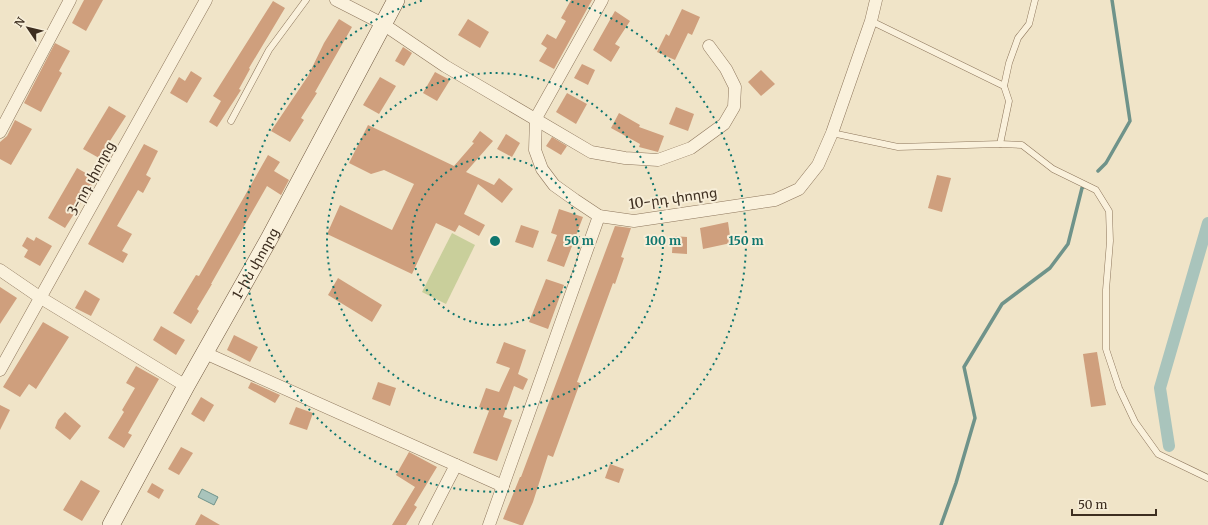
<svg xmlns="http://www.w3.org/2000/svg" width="1208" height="525" font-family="Merriweather,'Noto Sans Armenian',serif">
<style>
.green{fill:#c9cf9b}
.water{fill:#a9c4bc;stroke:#6f938a}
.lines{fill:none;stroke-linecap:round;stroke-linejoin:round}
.stream{stroke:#6f938a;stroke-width:3.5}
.canal{stroke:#a9c4bc;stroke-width:12}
.building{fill:#cf9f7d}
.lane-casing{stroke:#8d765c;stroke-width:7}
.street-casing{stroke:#8d765c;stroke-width:13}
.secondary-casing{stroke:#6f573f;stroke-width:18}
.lane{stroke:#faf1dc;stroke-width:6}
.street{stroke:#faf1dc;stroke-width:12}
.secondary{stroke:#faf1dc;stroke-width:17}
.ring{fill:none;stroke:#0f766e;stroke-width:2;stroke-dasharray:2 4}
.labels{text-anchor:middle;stroke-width:4;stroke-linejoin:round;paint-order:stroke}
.street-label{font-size:14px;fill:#3d2e20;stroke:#f7eed8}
.centre{fill:#0f766e;stroke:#f7eed8;stroke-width:2}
.ring-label{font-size:12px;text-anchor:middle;font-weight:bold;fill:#0f766e;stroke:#f7eed8;stroke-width:4;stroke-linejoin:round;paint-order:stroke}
</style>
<rect width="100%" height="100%" fill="#f0e4c8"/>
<!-- green -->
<polygon class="green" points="452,233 475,245 446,304 422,292"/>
<!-- water -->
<polygon class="water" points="202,489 218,497 214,505 198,497"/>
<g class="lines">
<!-- stream -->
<g class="stream">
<polyline points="1098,171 1106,163 1130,121 1112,0"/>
<polyline points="941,525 956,483 975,418 964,367 1002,304 1050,268 1068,244 1082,188 1086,185"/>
</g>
<!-- canal -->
<polyline class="canal" points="1169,446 1160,388 1208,223"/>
</g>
<!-- building -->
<g class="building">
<polygon points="84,0 103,0 86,31 72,23"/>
<polygon points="571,0 592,0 554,69 539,61 547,48 541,44 547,34 556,39 566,21 561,18"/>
<polygon points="273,1 285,8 249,68 250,69 239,89 241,90 217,127 209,122 221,101 213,96"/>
<polygon points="682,9 700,17 692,35 688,33 675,60 657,52 666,34 669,36"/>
<polygon points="615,11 630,21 615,44 620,47 611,62 593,50"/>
<polygon points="339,19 352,27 315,92 317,93 301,118 304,120 290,142 271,131 308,76 324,43"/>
<polygon points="468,19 489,32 480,48 458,35"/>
<polygon points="55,43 70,51 59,71 62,73 41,112 24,103"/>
<polygon points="403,47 412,53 404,66 395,61"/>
<polygon points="582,64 595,70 588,85 574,78"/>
<polygon points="761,70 775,84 761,96 748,82"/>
<polygon points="191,71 202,78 187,103 170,93 179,77 185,81"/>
<polygon points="435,72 450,80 437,101 423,93"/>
<polygon points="380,77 396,86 379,114 363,105"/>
<polygon points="567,93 587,104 576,124 556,112"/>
<polygon points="109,106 126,116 99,158 83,149"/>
<polygon points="676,107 694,114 688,131 669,124"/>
<polygon points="619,113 640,125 639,127 664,136 658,152 639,147 640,144 611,128"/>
<polygon points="15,120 32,129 11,165 0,159 0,142 7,136"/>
<polygon points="368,125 454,166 474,143 472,142 480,131 493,141 466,172 494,185 499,178 513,189 502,203 478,184 464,214 485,225 479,236 459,225 455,232 436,223 412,274 327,234 340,205 392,230 414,184 384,170 371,174 349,163"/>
<polygon points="506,134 520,143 512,157 497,149"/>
<polygon points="552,137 567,146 561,155 546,146"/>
<polygon points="144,144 158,151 146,175 151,178 143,193 138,190 117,226 132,234 122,251 128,254 123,263 88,244"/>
<polygon points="268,155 280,162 274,171 289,180 281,195 267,186 211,284 212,284 197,309 199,311 191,324 173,313 196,275 199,276"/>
<polygon points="77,168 96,179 65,228 48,218"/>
<polygon points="937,175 951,178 942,212 928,208"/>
<polygon points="559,209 583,217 564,267 547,261 557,235 551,233"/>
<polygon points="728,222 731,243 703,249 700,228"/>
<polygon points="521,225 539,231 533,248 515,242"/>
<polygon points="615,226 631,228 621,257 624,258 615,284 613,283 577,382 580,383 553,457 548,455 533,502 523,525 520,525 503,519 520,477 521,477"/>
<polygon points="673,236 687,237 687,254 672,253"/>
<polygon points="27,237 34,241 36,237 52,246 40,266 24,257 28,250 22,246"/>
<polygon points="338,278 382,305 372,322 328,295"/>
<polygon points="546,279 564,285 548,329 529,322"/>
<polygon points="0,287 17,298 0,324"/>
<polygon points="85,290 100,299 91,316 75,308"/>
<polygon points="43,322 69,337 36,389 29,384 20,397 3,387"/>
<polygon points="161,326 185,340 176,355 153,340"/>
<polygon points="234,335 258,347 250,362 227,350"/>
<polygon points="504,342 526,350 518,374 528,379 523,390 514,386 503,417 512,420 497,461 473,453 489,411 479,407 486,388 499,392 510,368 496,363"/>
<polygon points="1097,352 1106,405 1091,407 1083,354"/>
<polygon points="136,366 159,379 128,433 132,435 124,448 108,438 124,412 122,410 135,388 126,383"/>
<polygon points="251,382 280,395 275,403 248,388"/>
<polygon points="378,382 396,388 390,406 372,399"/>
<polygon points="201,397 214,405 204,422 191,414"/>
<polygon points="0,405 10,410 0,430"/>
<polygon points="296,407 313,413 307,430 289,424"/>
<polygon points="65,412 81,426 70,440 55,428 58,420"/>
<polygon points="181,447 193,453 179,475 168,469"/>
<polygon points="409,452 437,467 414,505 417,507 406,525 392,525 415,487 396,475"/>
<polygon points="610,464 624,469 619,483 605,478"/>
<polygon points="81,480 100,491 82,521 63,510"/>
<polygon points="152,483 164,490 159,499 147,492"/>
<polygon points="201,514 220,525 195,525"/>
</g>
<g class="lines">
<defs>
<g id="lane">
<polyline points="871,21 1004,86 1009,101 1000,144"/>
<polyline points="1004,86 1009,63 1018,38 1029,24 1035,0"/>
<polyline points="231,121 269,50 306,0"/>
<polyline points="832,133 898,147 1000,144 1022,145 1053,169 1096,190 1109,211 1110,241 1106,290 1106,349 1119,388 1135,422 1158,454 1208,478"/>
</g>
<g id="street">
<polyline points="336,0 383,24 445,66 591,152 625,158 658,160 691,148 724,124 734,107 735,87 726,69 709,46"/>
<polyline points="602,0 536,118 535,150 542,169 554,185 575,200 599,216 634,221 775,200 799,189 818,165 832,133 871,21 876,0"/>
<polyline points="0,132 70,0"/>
<polyline points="0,270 41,298 186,386"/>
<polyline points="205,353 503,486"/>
<polyline points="0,370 206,0"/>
<polyline points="425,525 456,465"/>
<polyline points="489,525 599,216"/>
</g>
<g id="secondary">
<path id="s1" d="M111,525L186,386L269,239L396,0"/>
</g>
</defs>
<!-- lane casing -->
<use href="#lane" class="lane-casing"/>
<!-- street casing -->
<use href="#street" class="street-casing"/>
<!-- secondary casing -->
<use href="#secondary" class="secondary-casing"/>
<!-- lane -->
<use href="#lane" class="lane"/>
<!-- street -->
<use href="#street" class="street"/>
<!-- secondary -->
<use href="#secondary" class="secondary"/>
</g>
<!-- distance rings -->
<g class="ring">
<circle cx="495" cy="241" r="84"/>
<circle cx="495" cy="241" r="168"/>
<path d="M566 0A251 251 0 1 1 424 0"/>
</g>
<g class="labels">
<!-- street labels -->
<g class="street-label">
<text transform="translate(91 178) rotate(-61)" y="5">3-րդ փողոց</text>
<text transform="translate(673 198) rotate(-8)" y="5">10-րդ փողոց</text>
<text dy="5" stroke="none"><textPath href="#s1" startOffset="299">1-ին փողոց</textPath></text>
</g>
</g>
<circle cx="495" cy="241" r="6" class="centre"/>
<g class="ring-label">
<text x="579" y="245">50 m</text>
<text x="663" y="245">100 m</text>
<text x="746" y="245">150 m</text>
</g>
<!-- north arrow -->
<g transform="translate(28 28) rotate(305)" stroke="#f7eed8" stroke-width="3" paint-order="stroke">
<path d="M0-3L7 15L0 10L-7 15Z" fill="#3d2e20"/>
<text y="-6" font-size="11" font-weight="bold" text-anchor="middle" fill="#3d2e20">N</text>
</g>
<!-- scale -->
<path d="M1072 509v6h84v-6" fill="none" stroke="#3d2e20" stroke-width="2"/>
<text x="1078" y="509" font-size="12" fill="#3d2e20" stroke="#f7eed8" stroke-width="3" paint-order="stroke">50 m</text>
</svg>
